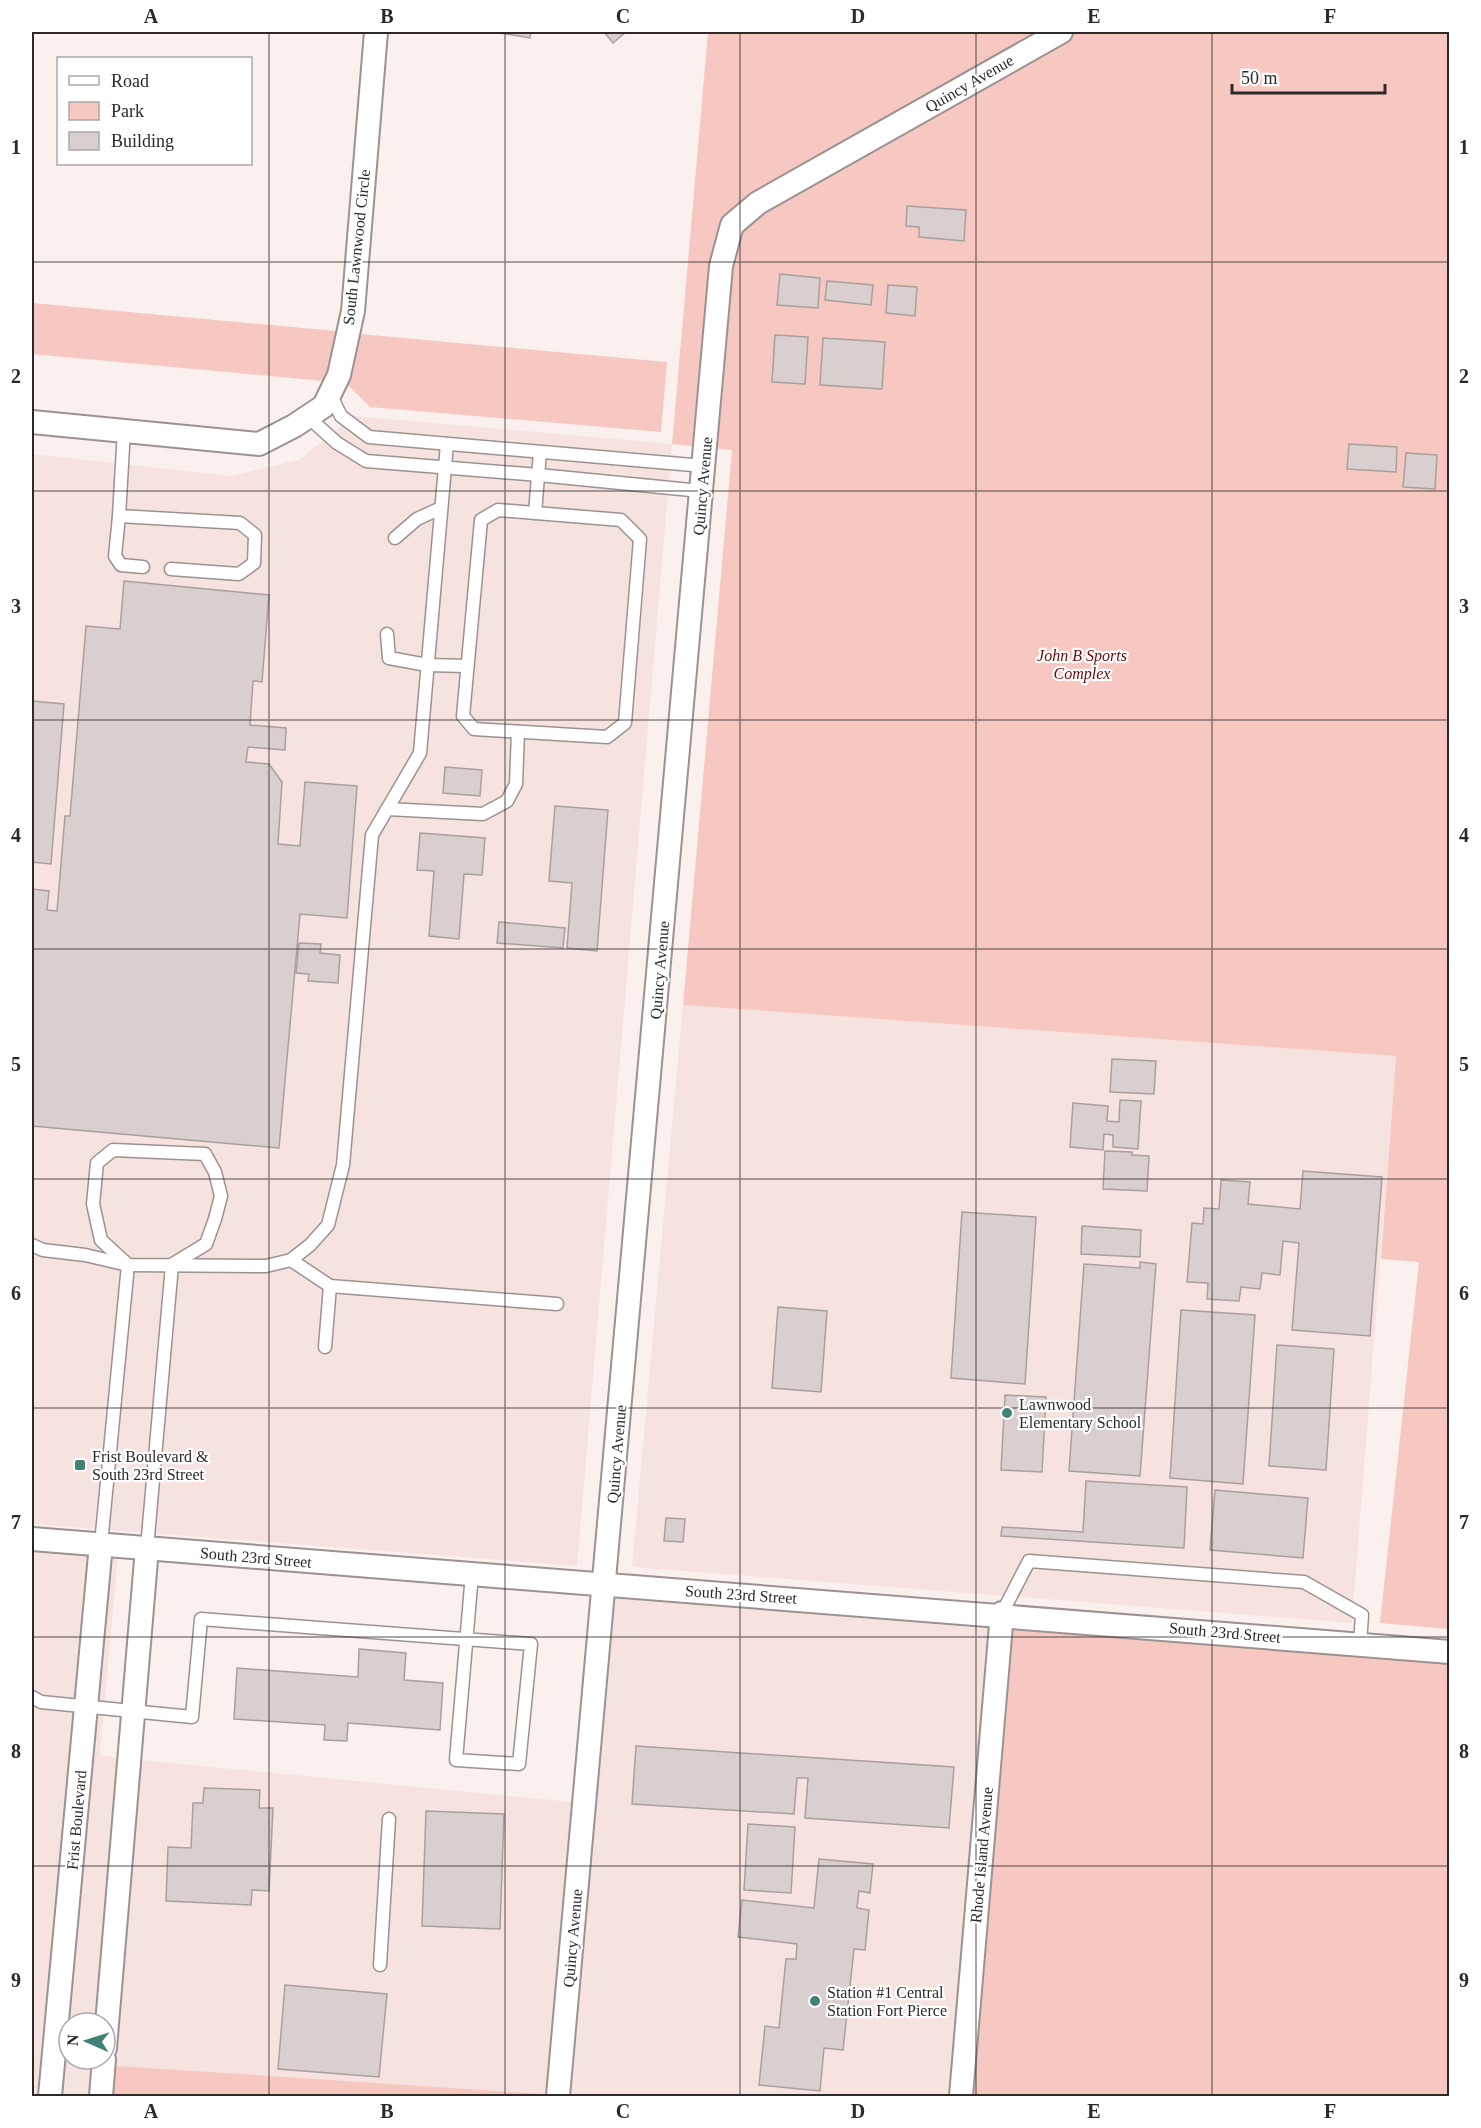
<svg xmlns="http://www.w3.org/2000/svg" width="1481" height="2128" font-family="'Times New Roman',serif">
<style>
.built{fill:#f6e3e0}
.green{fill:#f7c8c1}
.building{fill:#d9cfce;stroke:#a9a09e;stroke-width:1.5}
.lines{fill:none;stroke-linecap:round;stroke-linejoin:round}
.service-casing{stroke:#9b9291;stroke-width:15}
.minor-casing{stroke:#9b9291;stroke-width:26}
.service{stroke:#fff;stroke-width:12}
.minor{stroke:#fff;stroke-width:22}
.grid{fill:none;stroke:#2d2929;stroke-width:1.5;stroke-opacity:0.55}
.poi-dot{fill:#408375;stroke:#fff;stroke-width:2}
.labels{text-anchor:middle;stroke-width:4.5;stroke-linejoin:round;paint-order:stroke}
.street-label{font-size:16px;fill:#2d2929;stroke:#fff}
.park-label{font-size:16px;font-style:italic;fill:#6c0809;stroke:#fff}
.poi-label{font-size:16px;fill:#2d2929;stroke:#fff;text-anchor:start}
.neatline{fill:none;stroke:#2d2929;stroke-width:2}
.grid-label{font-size:20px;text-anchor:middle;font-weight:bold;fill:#2d2929}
</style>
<rect width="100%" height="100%" fill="#faf0ee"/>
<!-- built -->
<g class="built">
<polygon points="354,416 672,444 577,1566 32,1524 32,454 231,476 299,460"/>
<polygon points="683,1005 1396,1056 1352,1623 632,1567"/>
<polygon points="32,1550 88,1554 38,2096 32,2096"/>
<polygon points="112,1556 118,1556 100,1755 118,1758 96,2023 69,2023 69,2059 93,2059 90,2096 62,2096"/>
<polygon points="615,1596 989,1623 949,2096 570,2095"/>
<polygon points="141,1760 572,1802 546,2094 116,2067"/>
</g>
<!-- green -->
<g class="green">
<polygon points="708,32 1449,32 1449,1629 1380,1623 1419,1262 1381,1259 1396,1056 683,1005 732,450 672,444"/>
<polygon points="32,303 336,331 327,372 323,381 32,354"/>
<polygon points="360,334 667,362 661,432 370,407 347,384"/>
<polygon points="1013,1625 1449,1662 1449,2096 973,2096"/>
<polygon points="116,2066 546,2094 546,2096 113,2096"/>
</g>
<!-- building -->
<g class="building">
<polygon points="494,32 531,32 530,38"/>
<polygon points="604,32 626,32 613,43"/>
<polygon points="907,206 966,210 964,241 919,237 919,227 906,226"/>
<polygon points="780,274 820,278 818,308 777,305"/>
<polygon points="827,281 873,285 871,305 825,300"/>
<polygon points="888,285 917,287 915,316 886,313"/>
<polygon points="775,335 808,337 805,384 772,382"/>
<polygon points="823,338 885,342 882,389 820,385"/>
<polygon points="1349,444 1397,447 1396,472 1347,469"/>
<polygon points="1406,453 1437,455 1435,489 1403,487"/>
<polygon points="124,581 269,595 262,682 253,681 250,725 286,728 285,750 248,747 246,762 269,764 282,782 278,844 300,846 305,782 357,786 347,918 300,914 279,1148 32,1126 32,889 49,891 47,910 57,911 65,816 70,816 86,626 120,629"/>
<polygon points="32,701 64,704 51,864 32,862"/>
<polygon points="445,767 482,770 480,796 443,793"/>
<polygon points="555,806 608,810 597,951 567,948 572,883 549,881"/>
<polygon points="420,833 485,838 482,875 464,874 459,939 429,936 434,871 417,870"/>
<polygon points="499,922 565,928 563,948 497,943"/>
<polygon points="299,943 321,944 320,953 340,955 338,983 308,981 309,974 296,973"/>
<polygon points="1112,1059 1156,1061 1154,1094 1110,1092"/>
<polygon points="1120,1100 1141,1101 1138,1149 1113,1147 1113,1135 1104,1134 1103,1150 1070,1147 1073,1103 1108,1106 1107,1121 1119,1122"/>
<polygon points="1105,1151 1132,1152 1132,1155 1149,1156 1147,1191 1103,1189"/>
<polygon points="1303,1171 1382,1177 1370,1336 1292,1330 1299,1243 1283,1241 1280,1275 1262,1273 1260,1289 1241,1287 1239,1301 1207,1299 1208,1283 1187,1282 1192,1223 1203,1224 1204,1208 1219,1209 1221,1180 1250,1182 1248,1204 1300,1209"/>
<polygon points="962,1212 1036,1217 1025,1384 951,1378"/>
<polygon points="1082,1226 1141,1230 1140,1257 1081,1254"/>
<polygon points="1140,1262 1156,1264 1140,1476 1069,1471 1084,1264 1140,1268"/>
<polygon points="778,1307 827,1311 821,1392 772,1388"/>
<polygon points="1181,1310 1255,1315 1243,1484 1170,1478"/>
<polygon points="1277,1345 1334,1349 1326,1470 1269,1466"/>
<polygon points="1005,1395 1046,1397 1042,1472 1001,1470"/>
<polygon points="1086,1481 1187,1487 1184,1548 1001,1536 1002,1527 1083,1532"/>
<polygon points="1215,1490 1308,1498 1303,1558 1210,1550"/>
<polygon points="666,1518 685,1519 683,1542 664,1541"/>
<polygon points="359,1649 406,1653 404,1680 443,1683 440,1730 348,1723 347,1741 324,1740 325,1725 234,1719 237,1668 358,1677"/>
<polygon points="636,1746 954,1767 949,1828 805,1818 808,1778 797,1778 794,1814 632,1804"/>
<polygon points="204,1788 260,1790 259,1808 273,1808 269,1891 252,1890 251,1905 166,1901 168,1847 191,1848 193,1803 203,1803"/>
<polygon points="426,1811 504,1814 500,1929 422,1926"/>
<polygon points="748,1824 795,1827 791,1893 744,1890"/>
<polygon points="819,1859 873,1864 870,1893 859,1891 857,1908 869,1910 865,1950 854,1949 843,2050 824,2048 820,2091 759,2085 765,2026 779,2028 786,1959 796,1959 797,1944 738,1937 742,1900 814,1908"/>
<polygon points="285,1985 387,1994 379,2077 278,2069"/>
</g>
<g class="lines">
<defs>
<g id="service">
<polyline points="330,394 341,416 369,437 704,466"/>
<polyline points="308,417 337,443 366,461 539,475 701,491"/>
<polyline points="124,430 119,516 240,523 255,535 254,563 239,574 171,569"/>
<polygon points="498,510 621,520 640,539 625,723 607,737 474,729 463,716 481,520"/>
<polyline points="535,513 540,452"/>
<polyline points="119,516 115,556 121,565 143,567"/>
<polyline points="395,538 417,519 441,508"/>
<polyline points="387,634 389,658 427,665 467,666"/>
<polyline points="387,809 483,814 507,801 516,784 518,732"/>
<polyline points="32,1245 43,1250 85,1255 128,1265 266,1266 291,1260 310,1245 328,1225 343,1165 372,835 420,753 447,444"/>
<polyline points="291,1260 330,1286 325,1347"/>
<polyline points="127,1264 101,1240 93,1204 97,1163 113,1150 205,1154 215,1172 221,1196 215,1219 206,1244 173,1264"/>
<polyline points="330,1286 557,1304"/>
<polyline points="101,1544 128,1265"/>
<polyline points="147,1548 172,1265"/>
<polyline points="1002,1613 1029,1561 1304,1582 1362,1615 1360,1644"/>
<polyline points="32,1697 41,1702 192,1717 201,1619 531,1644 519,1764 456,1760 472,1574"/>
<polyline points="380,1965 389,1819"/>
</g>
<g id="minor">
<polyline points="32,422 259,444 294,426 324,406 339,375 353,311 376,32"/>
<path d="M32,1539C504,1576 977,1611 1450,1652"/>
<polyline points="105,2048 147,1548"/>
<polyline points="50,2096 101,1544"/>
<polyline points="101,2096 104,2059"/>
<polyline points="558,2096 721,266 732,225 758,203 1061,32"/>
<polyline points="961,2096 1002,1613"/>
</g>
</defs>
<!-- service casing -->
<use href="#service" class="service-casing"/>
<!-- minor casing -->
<use href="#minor" class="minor-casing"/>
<!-- service -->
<use href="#service" class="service"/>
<!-- minor -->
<use href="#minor" class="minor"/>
</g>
<!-- grid -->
<path class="grid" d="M269,32V2096M505,32V2096M740,32V2096M976,32V2096M1212,32V2096M32,262H1450M32,491H1450M32,720H1450M32,949H1450M32,1179H1450M32,1408H1450M32,1637H1450M32,1866H1450"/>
<!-- markers -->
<g class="poi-dot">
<circle cx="1007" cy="1413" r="6"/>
<rect x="74" y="1459" width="12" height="12" rx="3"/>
<circle cx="815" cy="2001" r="6"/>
</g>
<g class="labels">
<!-- street labels -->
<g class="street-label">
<text transform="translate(969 83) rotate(-30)" y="6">Quincy Avenue</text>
<text transform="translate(356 247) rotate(-84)" y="6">South Lawnwood Circle</text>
<text transform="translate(702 486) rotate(-85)" y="6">Quincy Avenue</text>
<text transform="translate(659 970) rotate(-85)" y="6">Quincy Avenue</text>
<text transform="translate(616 1454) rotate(-85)" y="6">Quincy Avenue</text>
<text transform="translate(256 1557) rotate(5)" y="6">South 23rd Street</text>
<text transform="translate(741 1594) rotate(4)" y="6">South 23rd Street</text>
<text transform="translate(1225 1632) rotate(5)" y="6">South 23rd Street</text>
<text transform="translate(76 1820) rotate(-85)" y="6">Frist Boulevard</text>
<text transform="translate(981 1855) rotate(-85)" y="6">Rhode Island Avenue</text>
<text transform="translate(572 1938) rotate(-85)" y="6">Quincy Avenue</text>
</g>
<!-- park labels -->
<g class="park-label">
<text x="1082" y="661">John B Sports<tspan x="1082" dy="18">Complex</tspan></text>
</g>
<!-- poi labels -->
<g class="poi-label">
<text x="1019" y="1410">Lawnwood<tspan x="1019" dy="18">Elementary School</tspan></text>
<text x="92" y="1462">Frist Boulevard &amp;<tspan x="92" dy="18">South 23rd Street</tspan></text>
<text x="827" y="1998">Station #1 Central<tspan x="827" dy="18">Station Fort Pierce</tspan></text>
</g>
</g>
<!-- border -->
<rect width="1481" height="2128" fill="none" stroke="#ffffff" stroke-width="66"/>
<!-- legend -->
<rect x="57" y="57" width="195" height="108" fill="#ffffff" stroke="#aba9a9" stroke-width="1.5"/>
<rect x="69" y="76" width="30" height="9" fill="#ffffff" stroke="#aba9a9" stroke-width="1.5"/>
<text x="111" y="87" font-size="18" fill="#2d2929">Road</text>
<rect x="69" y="102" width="30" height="18" fill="#f7c8c1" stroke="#aba9a9" stroke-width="1.5"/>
<text x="111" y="117" font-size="18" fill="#2d2929">Park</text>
<rect x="69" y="132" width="30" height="18" fill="#d9cfce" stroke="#aba9a9" stroke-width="1.5"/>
<text x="111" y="147" font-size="18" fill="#2d2929">Building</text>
<!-- north arrow -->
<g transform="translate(87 2041) rotate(273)"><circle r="28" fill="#ffffff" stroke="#aba9a9" stroke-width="1.5"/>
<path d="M0-4.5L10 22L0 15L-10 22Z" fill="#408375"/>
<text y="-9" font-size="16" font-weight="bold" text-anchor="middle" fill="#2d2929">N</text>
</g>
<!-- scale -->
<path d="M1232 84v9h153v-9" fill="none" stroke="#2d2929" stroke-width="3"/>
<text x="1241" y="84" font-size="18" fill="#2d2929" stroke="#ffffff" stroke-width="4.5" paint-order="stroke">50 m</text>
<rect x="33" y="33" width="1415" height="2062" class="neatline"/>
<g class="grid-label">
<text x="151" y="23">A</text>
<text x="387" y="23">B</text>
<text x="623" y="23">C</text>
<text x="858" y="23">D</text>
<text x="1094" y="23">E</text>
<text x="1330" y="23">F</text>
<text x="16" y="154">1</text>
<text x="1464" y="154">1</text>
<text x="16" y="383">2</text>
<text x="1464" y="383">2</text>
<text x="16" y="613">3</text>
<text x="1464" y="613">3</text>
<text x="16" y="842">4</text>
<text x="1464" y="842">4</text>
<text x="16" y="1071">5</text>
<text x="1464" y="1071">5</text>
<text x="16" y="1300">6</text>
<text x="1464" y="1300">6</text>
<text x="16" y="1529">7</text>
<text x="1464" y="1529">7</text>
<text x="16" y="1758">8</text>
<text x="1464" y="1758">8</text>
<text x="16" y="1987">9</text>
<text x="1464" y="1987">9</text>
<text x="151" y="2118">A</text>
<text x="387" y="2118">B</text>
<text x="623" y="2118">C</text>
<text x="858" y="2118">D</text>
<text x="1094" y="2118">E</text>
<text x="1330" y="2118">F</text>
</g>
</svg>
